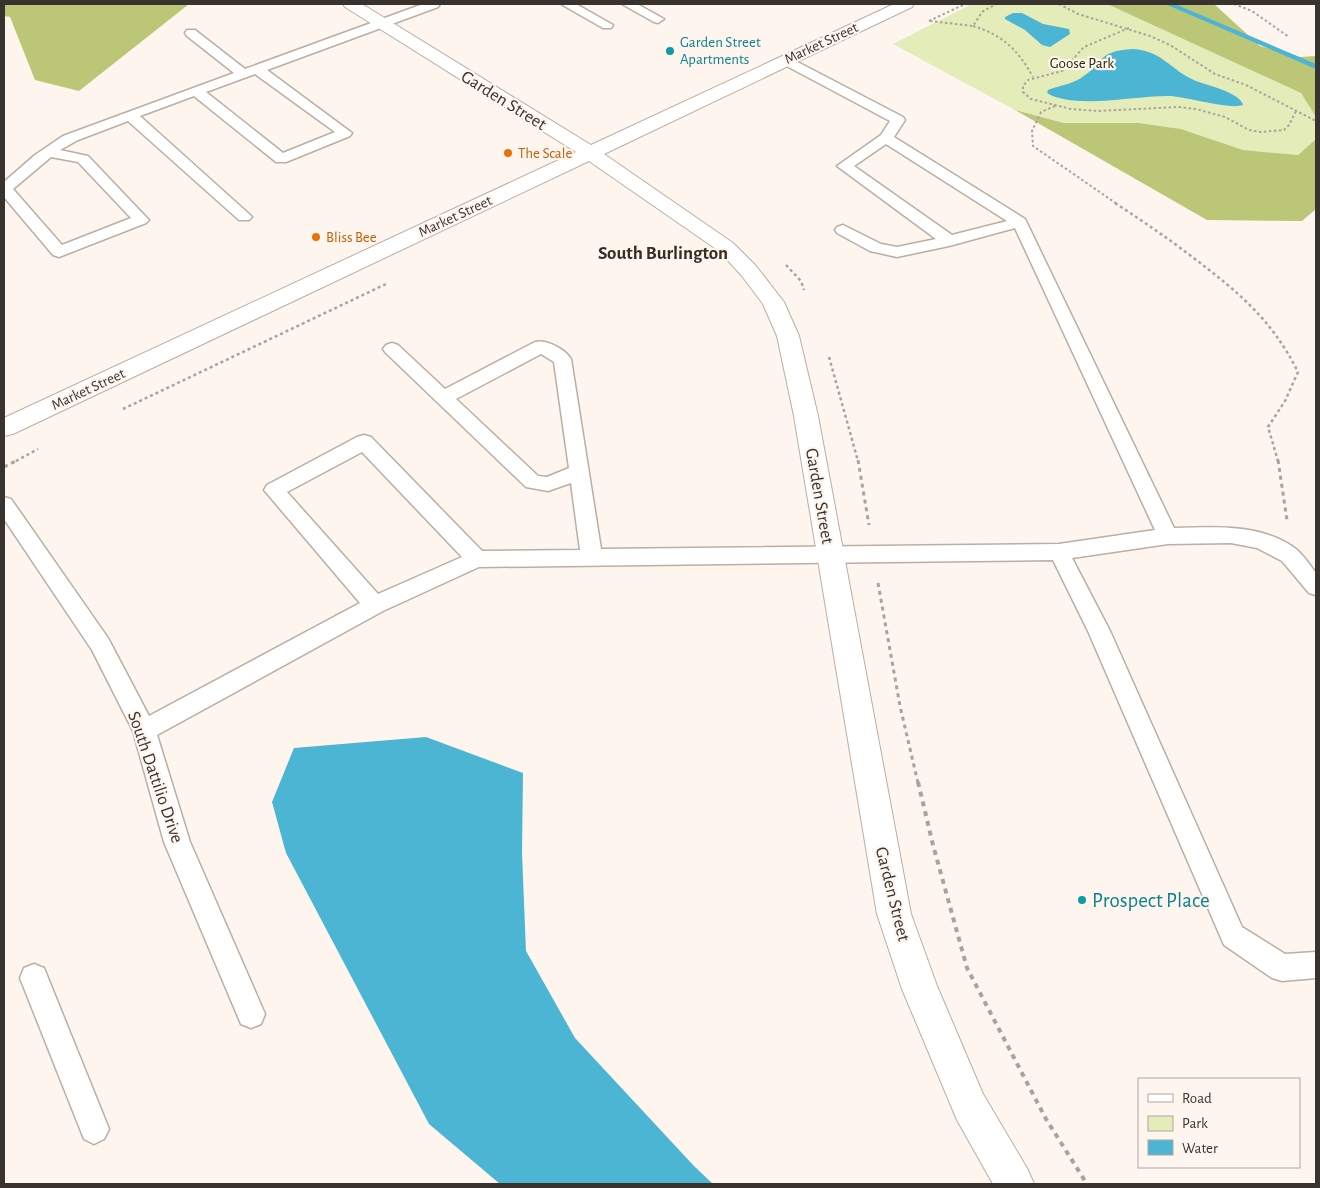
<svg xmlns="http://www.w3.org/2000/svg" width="1320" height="1188" font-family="'Alegreya Sans',sans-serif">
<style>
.green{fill:#e4edba}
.forest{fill:#bbc777}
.water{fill:#4cb5d4}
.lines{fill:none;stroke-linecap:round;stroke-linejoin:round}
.stream{fill:#4cb5d4;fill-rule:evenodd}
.service-casing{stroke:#bbaea3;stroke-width:3}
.minor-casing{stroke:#bbaea3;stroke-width:2}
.path-far3{stroke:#aaa39d;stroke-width:2;stroke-dasharray:2.5 2.5;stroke-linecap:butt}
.path-far2{stroke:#aaa39d;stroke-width:2.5;stroke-dasharray:3 3;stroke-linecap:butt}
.path-far1{stroke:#aaa39d;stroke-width:3;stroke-dasharray:4 4;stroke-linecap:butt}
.path{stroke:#aaa39d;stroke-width:4;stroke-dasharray:5 5;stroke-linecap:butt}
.service{fill:#fff;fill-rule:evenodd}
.minor{fill:#fff;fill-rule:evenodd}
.culture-dot{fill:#0f9aa8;stroke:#fdf5ee;stroke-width:2}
.food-dot{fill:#e8710a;stroke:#fdf5ee;stroke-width:2}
.labels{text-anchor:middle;stroke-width:4.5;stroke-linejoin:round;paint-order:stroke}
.far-culture-label{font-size:15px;fill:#0d838f;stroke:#fdf5ee;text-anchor:start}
.far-street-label{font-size:15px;fill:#38332e;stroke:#fdf5ee}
.far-park-label{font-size:15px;fill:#282c09;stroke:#fdf5ee}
.far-food-label{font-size:15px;fill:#c56008;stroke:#fdf5ee;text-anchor:start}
.street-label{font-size:18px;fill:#38332e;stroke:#fdf5ee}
.far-district-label{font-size:19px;font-weight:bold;fill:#382e24;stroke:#fdf5ee}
.near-culture-label{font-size:21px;fill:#0d838f;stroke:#fdf5ee;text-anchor:start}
</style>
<rect width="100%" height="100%" fill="#fdf5ee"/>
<!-- green -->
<polygon class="green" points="972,4 1107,4 1301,93 1316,117 1316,139 1298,155 1243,150 1181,129 1139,123 1064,123 1015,110 893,44"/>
<!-- forest -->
<g class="forest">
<polygon points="4,4 189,4 79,91 35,80 10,17 4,16"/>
<polygon points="1107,4 1214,4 1260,46 1300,57 1316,56 1316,117 1301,93"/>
<polygon points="1015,110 1064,123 1139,123 1181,129 1243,150 1298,155 1316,139 1316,209 1302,221 1207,220"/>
</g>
<!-- water -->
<g class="water">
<polygon points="1013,13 1022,13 1043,24 1069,29 1070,34 1050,47 1042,45 1025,30 1005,19 1005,17"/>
<path d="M1133,49C1163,51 1170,70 1196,81C1207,85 1241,93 1243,105C1232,110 1187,97 1170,96C1138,95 1075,110 1047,93L1048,90C1058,86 1072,84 1081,78C1106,62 1096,51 1133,49Z"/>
<polygon points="426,737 523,773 522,853 526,951 575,1038 694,1166 713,1184 500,1184 429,1124 286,853 272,802 294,748"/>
</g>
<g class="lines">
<!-- stream -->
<polygon class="stream" points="1165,4 1175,4 1316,64 1316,69"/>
<defs>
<g id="service">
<path d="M423,4H440L438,7L267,70L352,133L350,136L286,162H276L194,96L140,116L249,214L252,217L249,220H239L128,121L78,140L60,150L88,156L146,217L149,220L146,223L59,257L53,255L4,197V182L35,155L63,136L234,73L187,36L185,33L187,30H195L245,69ZM255,74L335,132L283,153L206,92ZM51,157L78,162L131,218L62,245L13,189Z"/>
<polygon points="561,4 576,4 613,25 611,28 603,28"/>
<polygon points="622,4 637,4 664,19 658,23 654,22"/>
<path d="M786,56L903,117L905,120L894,137L1025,219L1174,528C1215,527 1261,523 1296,549C1303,555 1310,565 1316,573V595L1309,593L1282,561L1257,548L1231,543L1168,544L1072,558L1110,631L1242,927L1285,954L1316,952V978L1282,981L1272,978L1224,945L1088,631L1053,560L479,567L383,611L157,735L190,842L265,1014L261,1024L251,1028L241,1024L164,842L133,731L92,650L4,519V497L11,499L108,638L149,716L360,603L264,490L267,485L357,437L364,435L371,437L482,551L580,550L571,483L548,491L526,487L386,353L383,349L386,345L392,343L398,345L445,389L535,342C546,339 565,349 571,359L601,549L1059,544L1155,530L1015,228L949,246L897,257L870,251L837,233L835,230L837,227L843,225L881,244L897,247L936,239L837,166L881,135L890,121L781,63L779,60ZM886,144L1007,221L952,235L854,166ZM541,354L554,362L569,468L547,477L538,476L456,399ZM362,452L462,557L378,594L287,492Z"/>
<polygon points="34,964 44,968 109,1129 104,1139 94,1144 84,1139 20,978 24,968"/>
</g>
<polygon id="minor" points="343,4 362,4 591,145 894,4 914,4 912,7 604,154 733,243 756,266 784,302 799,336 818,416 911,914 937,986 983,1094 1028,1170 1034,1184 993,1184 957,1120 902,989 877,914 794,416 777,336 763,304 742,276 719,251 589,161 13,434 4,436 4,418 576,152 345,7"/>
</defs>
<!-- service casing -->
<use href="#service" class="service-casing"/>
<!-- minor casing -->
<use href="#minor" class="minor-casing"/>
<!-- path-far3 -->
<g class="path-far3">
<polyline points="1059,4 1078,14 1150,36 1170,45 1215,74 1246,85 1316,121"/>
<polyline points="1234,4 1252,11 1289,37"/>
<polyline points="929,21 965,4"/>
<polyline points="930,21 973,26 982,12 996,4"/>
<path d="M973,26C1003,35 1018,50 1033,77"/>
<polyline points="1129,28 1084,47 1062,71 1028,80 1023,86 1023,92 1031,99 1071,109 1098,111 1178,107 1196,109 1225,117 1249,130 1260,132 1284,130 1289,125 1296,111"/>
<polyline points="1055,106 1041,112 1032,131 1033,146 1117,204"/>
</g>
<!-- path-far2 -->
<g class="path-far2">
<path d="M1115,203C1141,220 1166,237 1191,256C1237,291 1271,318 1298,372L1285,401L1268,427L1278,461"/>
<polyline points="786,265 801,281 804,290"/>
<polyline points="829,357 858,461"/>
<polyline points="123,409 386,284"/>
<polyline points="16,461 38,449"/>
</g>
<!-- path-far1 -->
<g class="path-far1">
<polyline points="858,460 869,525"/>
<polyline points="1278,460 1287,520"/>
<polyline points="4,467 18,460"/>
<polyline points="878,583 900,706 918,783"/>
</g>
<!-- path -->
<polyline class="path" points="918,782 933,845 967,968 1046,1119 1087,1184"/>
<!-- service -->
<use href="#service" class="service"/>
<!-- minor -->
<use href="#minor" class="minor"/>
</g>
<!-- markers -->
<g class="culture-dot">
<circle cx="670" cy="51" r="5"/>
<circle cx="1082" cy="900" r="5"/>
</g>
<g class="food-dot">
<circle cx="508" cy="153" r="5"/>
<circle cx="316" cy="237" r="5"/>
</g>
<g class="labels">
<!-- far-culture labels -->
<g class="far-culture-label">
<text x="680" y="47">Garden Street<tspan x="680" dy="17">Apartments</tspan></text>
</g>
<!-- far-street labels -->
<g class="far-street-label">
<text transform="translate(821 43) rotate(-25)" y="5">Market Street</text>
<text transform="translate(455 216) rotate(-25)" y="5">Market Street</text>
<text transform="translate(88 389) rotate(-25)" y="5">Market Street</text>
</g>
<!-- far-park labels -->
<g class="far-park-label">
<text x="1082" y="68">Goose Park</text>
</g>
<!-- far-food labels -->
<g class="far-food-label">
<text x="518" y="158">The Scale</text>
<text x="326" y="242">Bliss Bee</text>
</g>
<!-- street labels -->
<g class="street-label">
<text transform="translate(504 100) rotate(32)" y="6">Garden Street</text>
<text transform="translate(820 496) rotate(80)" y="6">Garden Street</text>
<text transform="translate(156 777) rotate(71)" y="6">South Dattilio Drive</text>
<text transform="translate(893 894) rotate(76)" y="6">Garden Street</text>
</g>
<!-- far-district labels -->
<g class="far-district-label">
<text x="663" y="259">South Burlington</text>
</g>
<!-- near-culture labels -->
<g class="near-culture-label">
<text x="1092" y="907">Prospect Place</text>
</g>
</g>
<!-- border -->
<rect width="1320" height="1188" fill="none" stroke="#38332e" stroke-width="10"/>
<!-- legend -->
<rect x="1138" y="1078" width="162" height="90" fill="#fdf5ee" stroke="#aea7a1"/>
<rect x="1148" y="1094" width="25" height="8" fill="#ffffff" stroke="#aea7a1"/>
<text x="1182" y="1103" font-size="15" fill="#38332e">Road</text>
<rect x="1148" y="1116" width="25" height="15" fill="#e4edba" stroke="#aea7a1"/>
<text x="1182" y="1128" font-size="15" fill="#38332e">Park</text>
<rect x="1148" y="1140" width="25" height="15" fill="#4cb5d4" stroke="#aea7a1"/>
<text x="1182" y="1153" font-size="15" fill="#38332e">Water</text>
</svg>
